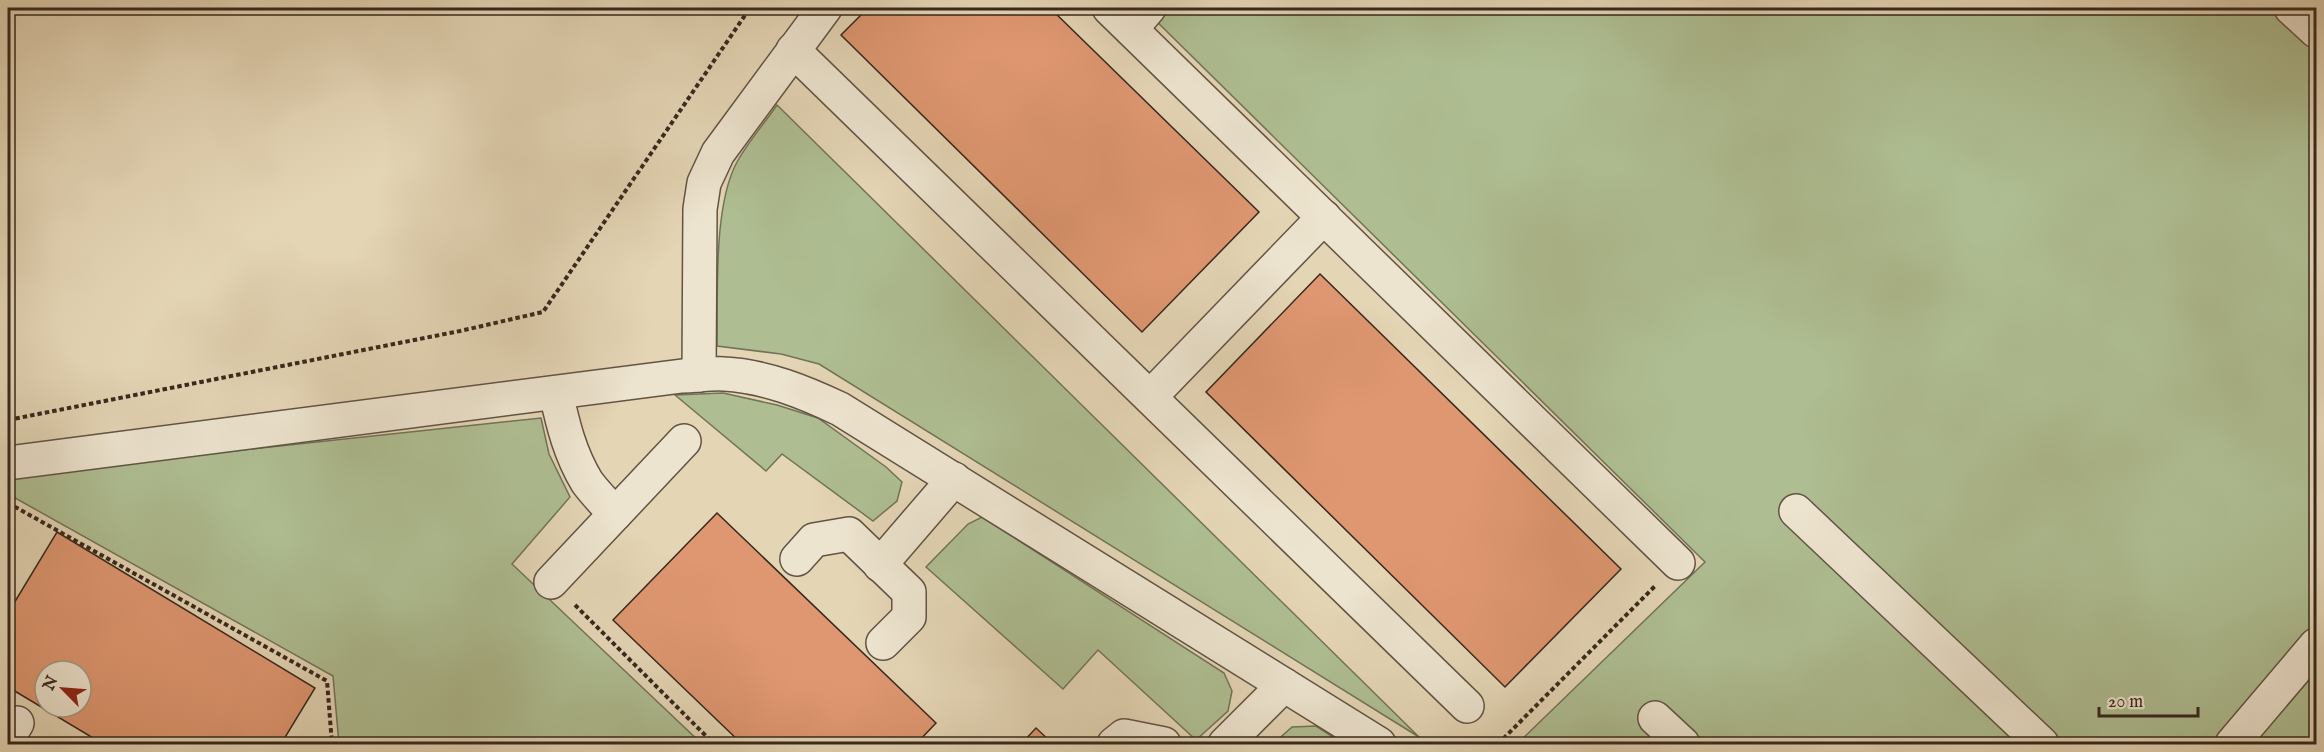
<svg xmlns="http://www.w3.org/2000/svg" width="2324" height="752" font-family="'IM FELL English',serif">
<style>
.green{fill:#aebe92;stroke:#727358;stroke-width:1.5}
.building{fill:#df9771;stroke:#36281e;stroke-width:1.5;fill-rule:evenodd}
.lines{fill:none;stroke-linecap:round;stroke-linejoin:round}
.minor-casing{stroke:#625344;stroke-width:36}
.path{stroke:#36281e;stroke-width:4;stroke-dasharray:4.5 3;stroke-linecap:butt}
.minor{stroke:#ede4cf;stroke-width:33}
</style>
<rect width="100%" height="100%" fill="#e4d5b5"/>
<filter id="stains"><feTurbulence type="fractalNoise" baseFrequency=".00333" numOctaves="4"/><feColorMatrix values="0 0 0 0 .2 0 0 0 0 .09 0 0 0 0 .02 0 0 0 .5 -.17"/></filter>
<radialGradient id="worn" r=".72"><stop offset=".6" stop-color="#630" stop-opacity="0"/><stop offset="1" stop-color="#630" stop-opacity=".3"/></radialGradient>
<!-- green -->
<g class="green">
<polygon points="1143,8 2276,8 2316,45 2316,630 2219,744 1517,744 1705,562"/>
<path d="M777,105L1419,737L819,364L781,354L717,346C718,295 713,206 737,162C748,142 764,124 777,105Z"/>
<polygon points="723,393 777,405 818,418 886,467 902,482 897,501 873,521 782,454 766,471 675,395"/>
<polygon points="541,418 549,454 570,497 512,564 702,744 339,744 333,676 8,494 8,475"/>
<polygon points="982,517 1224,673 1232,691 1228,711 1196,740 1098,650 1063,689 926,567 968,524"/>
<polygon points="2316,671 2316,744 2253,744"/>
<polygon points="1316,726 1344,744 1273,744 1292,727"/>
</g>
<!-- building -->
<g class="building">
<polygon points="868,8 1050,8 1259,212 1142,332 841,35"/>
<polygon points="1320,274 1621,569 1505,687 1206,392"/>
<polygon points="717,513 936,723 916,744 742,744 613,620"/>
<path d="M57,532L315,688L281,744H103L8,687V613ZM45,671H81V707H45Z"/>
<polygon points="1036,728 1053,744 1021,744"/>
</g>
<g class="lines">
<defs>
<g id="minor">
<polyline points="1109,8 1678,563"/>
<polyline points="2291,8 2316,31"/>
<polyline points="1131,29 1149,8"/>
<polyline points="793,50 1467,706"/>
<polyline points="699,375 700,209 704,183 718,153 825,8"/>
<path d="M556,393C563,425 570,454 587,482C595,493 606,504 615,514"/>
<polyline points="1150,397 1324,217"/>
<path d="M8,463L682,376C696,376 711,373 724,374C765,376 804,392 840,409L1379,744"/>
<polyline points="1796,511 2042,744"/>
<polyline points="797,559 814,540 849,534 909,592 909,617 883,643"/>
<polyline points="880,565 954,479"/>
<polyline points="551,582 684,441"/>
<polyline points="1655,718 1683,744"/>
<polyline points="8,738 17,723"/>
<polyline points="1114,744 1124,736 1164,744"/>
<polyline points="1225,744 1284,685"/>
<polyline points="2232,744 2316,645"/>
</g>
</defs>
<!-- minor casing -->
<use href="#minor" class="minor-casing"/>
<!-- path -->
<g class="path">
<polyline points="8,420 460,331 543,312 750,8"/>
<polyline points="8,503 327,681 332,744"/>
<polyline points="575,605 714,744"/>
<polyline points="1498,744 1656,585"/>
</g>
<!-- minor -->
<use href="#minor" class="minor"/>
</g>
<!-- margin -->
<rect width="2324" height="752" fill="none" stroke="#e4d5b5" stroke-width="30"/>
<rect x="9" y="9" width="2306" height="734" fill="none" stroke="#36281e" stroke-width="3"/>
<rect x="15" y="15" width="2294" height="722" fill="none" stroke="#36281e" stroke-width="1.5"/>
<!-- north arrow -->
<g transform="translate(63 689) rotate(295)"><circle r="28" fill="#ede4cf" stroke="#a49988" stroke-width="1.5"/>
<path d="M0-4.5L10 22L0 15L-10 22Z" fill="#8f2418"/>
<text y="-9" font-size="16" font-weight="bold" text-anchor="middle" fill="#36281e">N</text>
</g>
<!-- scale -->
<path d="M2099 707v9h99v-9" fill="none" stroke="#36281e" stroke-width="3"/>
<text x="2108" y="707" font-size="18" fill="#36281e" stroke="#ede4cf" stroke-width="4.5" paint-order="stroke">20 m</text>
<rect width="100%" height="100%" filter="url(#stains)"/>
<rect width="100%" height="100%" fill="url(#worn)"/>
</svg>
